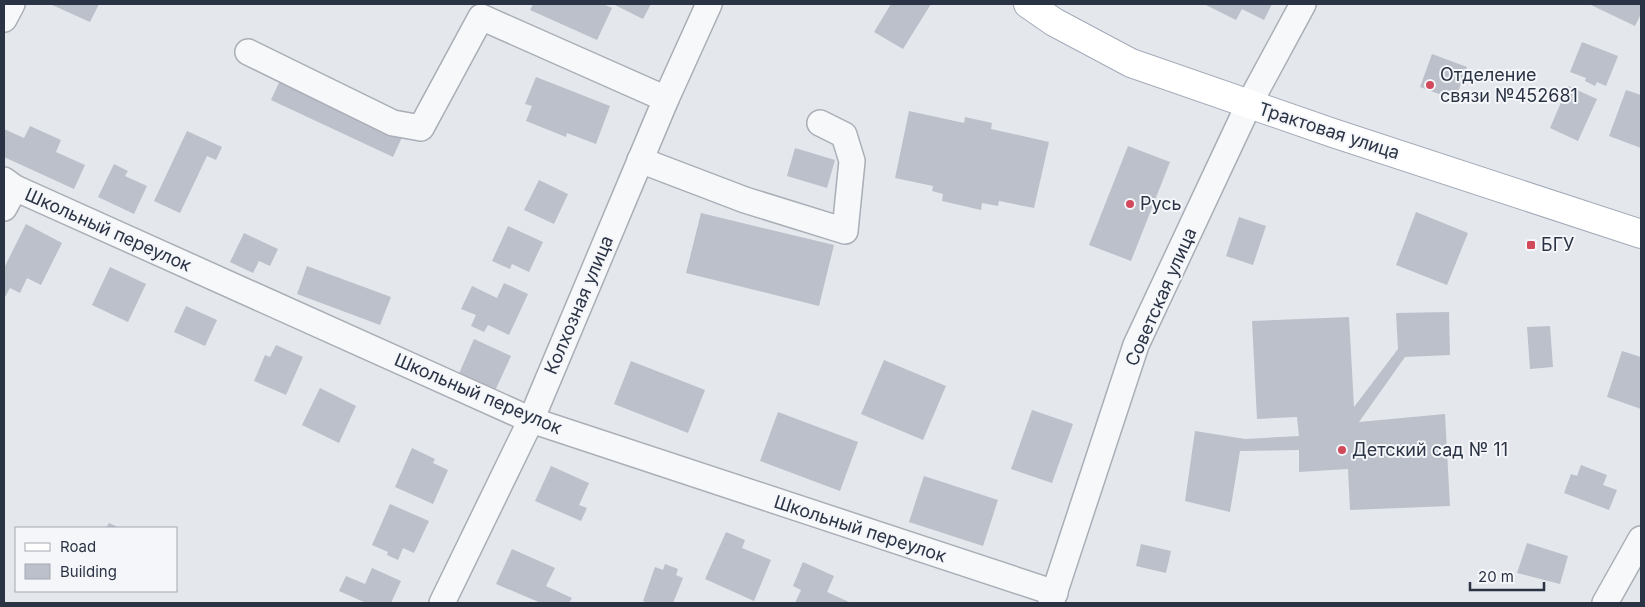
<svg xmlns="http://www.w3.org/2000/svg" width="1645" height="607" font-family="Inter,sans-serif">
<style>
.building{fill:#bbc0ca}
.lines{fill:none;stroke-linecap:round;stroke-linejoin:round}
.minor-casing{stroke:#a9aeb7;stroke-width:28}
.major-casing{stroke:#a3abb8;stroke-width:30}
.minor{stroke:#f7f8fa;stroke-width:25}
.major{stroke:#fff;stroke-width:28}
.poi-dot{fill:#d1495b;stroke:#f4f6f9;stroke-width:2}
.labels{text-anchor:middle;stroke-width:4;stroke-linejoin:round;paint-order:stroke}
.poi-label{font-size:18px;fill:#2b3445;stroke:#f4f6f9;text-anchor:start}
.street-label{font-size:18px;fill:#2b3445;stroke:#f4f6f9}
</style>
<rect width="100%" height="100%" fill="#e4e7ec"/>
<!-- building -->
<g class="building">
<polygon points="50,4 99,4 90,22"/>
<polygon points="533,4 603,4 612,8 597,40 530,10"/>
<polygon points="613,4 651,4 643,19"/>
<polygon points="891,4 931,4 903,49 874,32"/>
<polygon points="1204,4 1272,4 1264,20 1242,9 1236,20"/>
<polygon points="1592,4 1641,4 1641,14 1635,26 1591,5"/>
<polygon points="1582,42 1618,56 1606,86 1597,82 1595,86 1585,81 1586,78 1570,72"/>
<polygon points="1432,54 1467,67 1455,100 1420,87"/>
<polygon points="536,77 610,106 596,144 567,133 566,137 526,121 532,106 525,104"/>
<polygon points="281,78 403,135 393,157 271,100"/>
<polygon points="1568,86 1597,99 1578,141 1550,128"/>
<polygon points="1626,90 1641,95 1641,148 1609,136"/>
<polygon points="909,111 964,123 965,117 992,123 991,129 1049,142 1034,208 999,201 998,206 982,203 981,210 942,201 943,194 932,191 933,186 895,178"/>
<polygon points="30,126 61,140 56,152 85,165 74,189 4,157 4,129 24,138"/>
<polygon points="187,131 222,147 216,160 207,156 180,213 154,201"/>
<polygon points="1128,146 1170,162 1131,261 1089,245"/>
<polygon points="795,148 835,160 827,188 787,176"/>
<polygon points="114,164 128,171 125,176 147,186 134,214 98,197"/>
<polygon points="539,180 568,194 554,224 524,210"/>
<polygon points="1416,212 1468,233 1447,285 1396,265"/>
<polygon points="701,213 834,245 819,306 686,273"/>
<polygon points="1239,217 1266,226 1253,265 1226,256"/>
<polygon points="26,224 62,243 41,285 27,278 20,293 10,288 4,299 4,268"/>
<polygon points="508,226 543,242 529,272 512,264 510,269 492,261"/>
<polygon points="244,233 278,249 270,266 259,261 253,273 230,262"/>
<polygon points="307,266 391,297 380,325 297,294"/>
<polygon points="110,267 146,284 128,322 92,305"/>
<polygon points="504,283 528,294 509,335 488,325 484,332 471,326 476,315 461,309 472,286 497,298"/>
<polygon points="186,306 217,320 205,346 174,332"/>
<polygon points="1449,312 1450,355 1405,357 1359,422 1445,414 1450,506 1350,510 1348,469 1299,472 1299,450 1240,451 1230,512 1185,501 1195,431 1245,439 1299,436 1297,417 1257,419 1252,321 1349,317 1354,407 1398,349 1396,313"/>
<polygon points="1550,326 1553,367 1530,369 1527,327"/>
<polygon points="474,339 511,356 494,393 458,376"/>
<polygon points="276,345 303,357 286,395 254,381 265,355 270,357"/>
<polygon points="1622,351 1641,357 1641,409 1607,397"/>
<polygon points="884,360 946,386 923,440 861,414"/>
<polygon points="631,361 705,390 688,433 614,404"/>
<polygon points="320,388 356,406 339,443 302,425"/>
<polygon points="1032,410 1073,424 1052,483 1011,469"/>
<polygon points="778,412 858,442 840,491 760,461"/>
<polygon points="412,448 435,459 433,463 448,470 433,504 395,487"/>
<polygon points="1581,465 1607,475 1603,485 1617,490 1609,510 1564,493 1571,474 1577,476"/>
<polygon points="551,466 589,483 579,505 587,508 581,521 535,501"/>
<polygon points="924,476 998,500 983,546 909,522"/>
<polygon points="390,504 429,521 414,553 403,548 398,560 387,555 388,552 372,545"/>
<polygon points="109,523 120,528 106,528"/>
<polygon points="726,532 745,540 742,548 771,560 754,601 705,579"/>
<polygon points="1527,543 1568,556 1560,584 1517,573"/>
<polygon points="1141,544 1171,551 1166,573 1136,566"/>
<polygon points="512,549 555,568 546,586 572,598 569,603 541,603 496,584"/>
<polygon points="803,562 834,576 827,592 849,602 849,603 795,603 801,590 793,586"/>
<polygon points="665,564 678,569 676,575 683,578 673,603 648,603 643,601 655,567 663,570"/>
<polygon points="372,568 401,581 391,603 366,603 339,591 346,576 365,584"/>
</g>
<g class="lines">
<defs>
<g id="minor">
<polyline points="4,19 12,4"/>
<polyline points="248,52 393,123 421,128 481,17 666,99"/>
<polyline points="640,160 745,200 845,231 852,161 844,135 820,123"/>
<polyline points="4,180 15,188 531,420 1055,593"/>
<polyline points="4,208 15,188"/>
<polyline points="442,603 531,420 666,99 709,4"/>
<polyline points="1051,603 1136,345 1249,104 1303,4"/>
<polyline points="1605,603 1641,539"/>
</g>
<polyline id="major" points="1028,4 1054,22 1131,63 1333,133 1641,234"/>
</defs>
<!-- minor casing -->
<use href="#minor" class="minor-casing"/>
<!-- major casing -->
<use href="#major" class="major-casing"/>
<!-- minor -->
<use href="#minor" class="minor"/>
<!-- major -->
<use href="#major" class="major"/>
</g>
<!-- markers -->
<g class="poi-dot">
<circle cx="1430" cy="85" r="5"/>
<circle cx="1130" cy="204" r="5"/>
<rect x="1526" y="240" width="10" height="10" rx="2.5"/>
<circle cx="1342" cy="450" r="5"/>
</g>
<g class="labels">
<!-- poi labels -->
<g class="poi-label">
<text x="1440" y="81">Отделение<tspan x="1440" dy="21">связи №452681</tspan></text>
<text x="1140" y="210">Русь</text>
<text x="1541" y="251">БГУ</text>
<text x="1352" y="456">Детский сад № 11</text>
</g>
<!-- street labels -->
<g class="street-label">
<text transform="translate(1329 131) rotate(18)" y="6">Трактовая улица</text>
<text transform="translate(108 230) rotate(24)" y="6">Школьный переулок</text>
<text transform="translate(1161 297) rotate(-66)" y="6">Советская улица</text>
<text transform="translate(579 305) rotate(-67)" y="6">Колхозная улица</text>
<text transform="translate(478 394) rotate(23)" y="6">Школьный переулок</text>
<text transform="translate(860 529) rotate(18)" y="6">Школьный переулок</text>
</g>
</g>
<!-- border -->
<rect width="1645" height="607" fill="none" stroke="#2b3445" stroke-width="10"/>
<!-- legend -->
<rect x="15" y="527" width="162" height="65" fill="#f4f6f9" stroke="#a4a8b1"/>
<rect x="25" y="543" width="25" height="8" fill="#ffffff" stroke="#a4a8b1"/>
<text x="60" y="552" font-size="15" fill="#2b3445">Road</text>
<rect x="25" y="564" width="25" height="15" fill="#bbc0ca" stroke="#a4a8b1"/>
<text x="60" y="577" font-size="15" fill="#2b3445">Building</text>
<!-- scale -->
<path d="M1470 582v8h74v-8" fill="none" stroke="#2b3445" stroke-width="2.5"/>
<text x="1478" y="582" font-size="15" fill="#2b3445" stroke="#f4f6f9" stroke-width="4" paint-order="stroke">20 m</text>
</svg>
